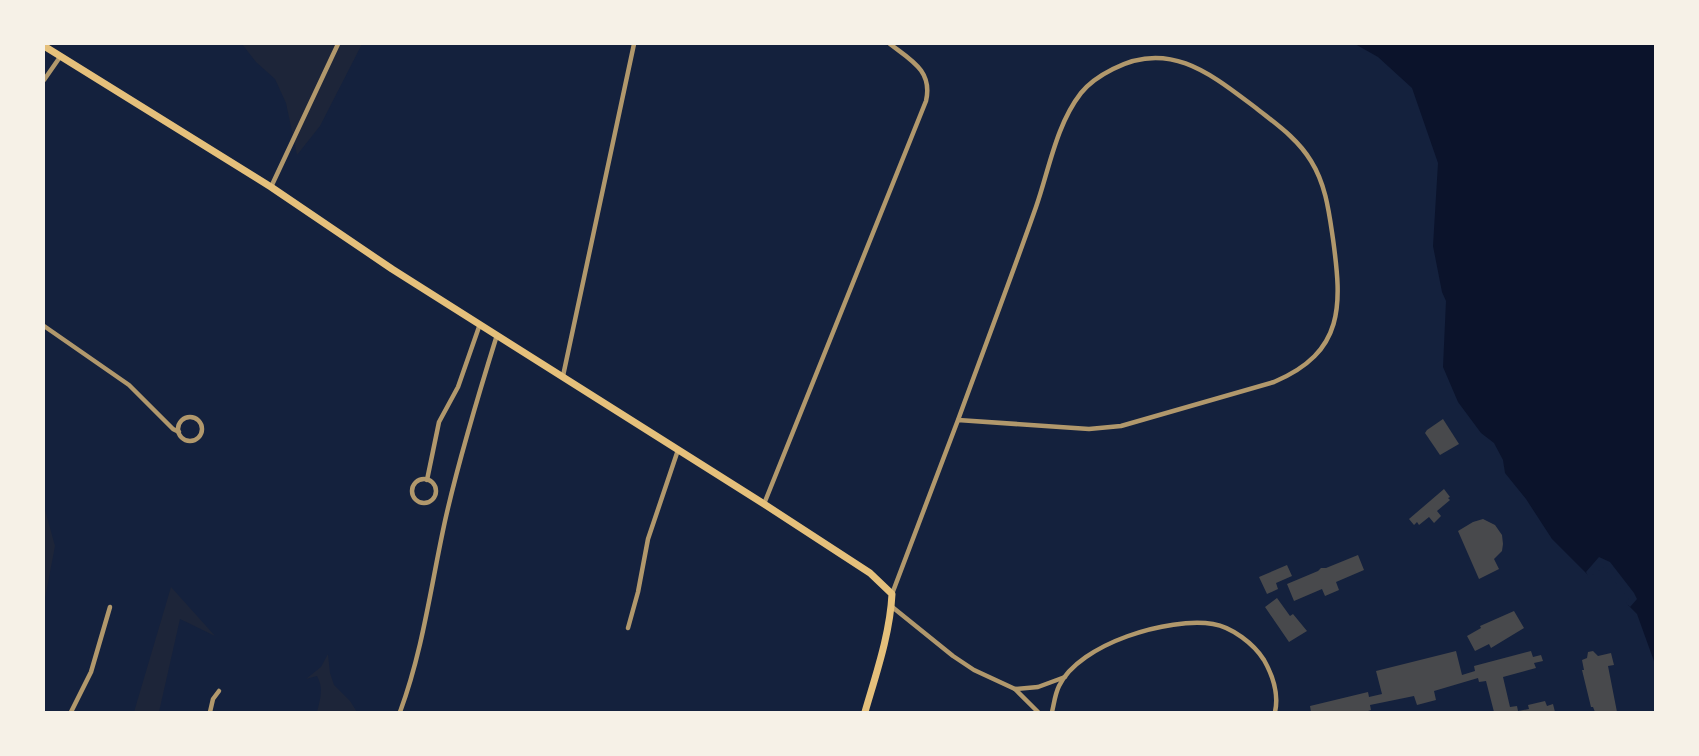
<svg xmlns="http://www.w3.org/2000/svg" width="1699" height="756" font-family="'PT Sans',sans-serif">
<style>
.green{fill:#1d2539}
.water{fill:#0b132b}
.pier{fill:#14213d}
.building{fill:#48494c}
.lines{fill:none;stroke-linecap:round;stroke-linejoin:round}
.minor{stroke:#b1986c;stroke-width:4.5}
.secondary{stroke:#e5c07b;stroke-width:7}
</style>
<rect width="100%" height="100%" fill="#14213d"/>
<!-- green -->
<g class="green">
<polygon points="242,44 362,44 320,126 297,155 286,103 275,79 256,62"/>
<polygon points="44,506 55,546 44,604"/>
<polygon points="171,587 215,636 180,619 159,712 134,712"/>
<path d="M328,654L330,673L334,685L350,701L357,712H317C320,700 324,688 317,676L306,679L321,667Z"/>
</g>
<!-- water -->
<polygon class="water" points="1355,44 1655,44 1655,664 1637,614 1628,605 1633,600 1604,565 1588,575 1552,539 1526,499 1505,473 1503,460 1494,443 1481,433 1458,402 1443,367 1446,301 1442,292 1433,246 1438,163 1412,88 1378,57"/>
<!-- pier -->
<polygon class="pier" points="1599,557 1610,562 1634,593 1637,599 1630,607 1626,603 1629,599 1603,567 1589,578 1586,572"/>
<!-- building -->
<g class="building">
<polygon points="1443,419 1459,444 1440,455 1425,433 1427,430"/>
<polygon points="1444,489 1450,497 1448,498 1450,500 1437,511 1441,516 1434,523 1429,517 1419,525 1417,522 1414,525 1409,519"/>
<polygon points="1483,519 1495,525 1502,535 1503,544 1502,551 1494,559 1499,569 1479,579 1458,531 1473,522"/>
<polygon points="1358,555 1364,570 1336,582 1339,590 1325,596 1322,589 1294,601 1287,584 1318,571 1321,568 1326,568"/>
<polygon points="1287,565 1292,576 1276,583 1278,589 1267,594 1259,577"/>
<polygon points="1277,598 1290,616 1293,614 1307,631 1289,642 1265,607"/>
<polygon points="1514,611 1524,628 1491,648 1489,644 1475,651 1467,636 1481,628 1480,626"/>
<polygon points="1456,651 1462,675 1475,671 1474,666 1531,651 1533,657 1541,655 1543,661 1534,663 1536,668 1503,677 1510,707 1517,706 1518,711 1529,709 1528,705 1545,701 1547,706 1553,704 1555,712 1494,712 1486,681 1479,682 1478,678 1434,691 1436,700 1417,705 1414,696 1370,705 1371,710 1365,712 1311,712 1310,706 1368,692 1369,697 1382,694 1376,671"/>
<polygon points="1593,651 1598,656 1611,653 1614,665 1608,666 1617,712 1595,712 1593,707 1591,707 1582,670 1584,670 1582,660 1587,658 1588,652"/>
</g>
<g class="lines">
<!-- minor -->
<g class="minor">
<polyline points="44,80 60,57"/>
<polyline points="271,187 338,44"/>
<polyline points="44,326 129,385 173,429 179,432"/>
<polyline points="563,376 634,44"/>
<circle cx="190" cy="429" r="12"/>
<circle cx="424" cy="491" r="12"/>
<polyline points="427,480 439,422 458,387 480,324"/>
<path d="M764,504L926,101C933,71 911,60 890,44"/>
<path d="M892,594L958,420L1089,429L1121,426L1274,382C1345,352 1342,305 1333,239C1329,212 1326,185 1311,161C1297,138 1276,124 1256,108C1212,75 1170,39 1113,69C1101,75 1089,83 1081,93C1056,125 1049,170 1036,207C1011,278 984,349 958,420"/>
<polyline points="891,606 953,656 974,670 1015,689 1038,712"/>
<polyline points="628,628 638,592 648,539 678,450"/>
<polyline points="1015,689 1038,687 1065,677"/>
<polyline points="71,712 91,672 110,607"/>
<polyline points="210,712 213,699 219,691"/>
<path d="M400,712C423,650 431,585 445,521C459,458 478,396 497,335"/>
<path d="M1052,712C1054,704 1055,694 1059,686C1080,643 1169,617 1213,624C1232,627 1254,644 1264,660C1273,676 1279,694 1275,712"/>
</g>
<!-- secondary -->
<path class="secondary" d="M44,46L271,187L392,269L764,504L870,573L892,594C890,634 876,674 865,712"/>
</g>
<!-- border -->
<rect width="1699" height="756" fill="none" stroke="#f6f1e7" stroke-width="90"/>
</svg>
